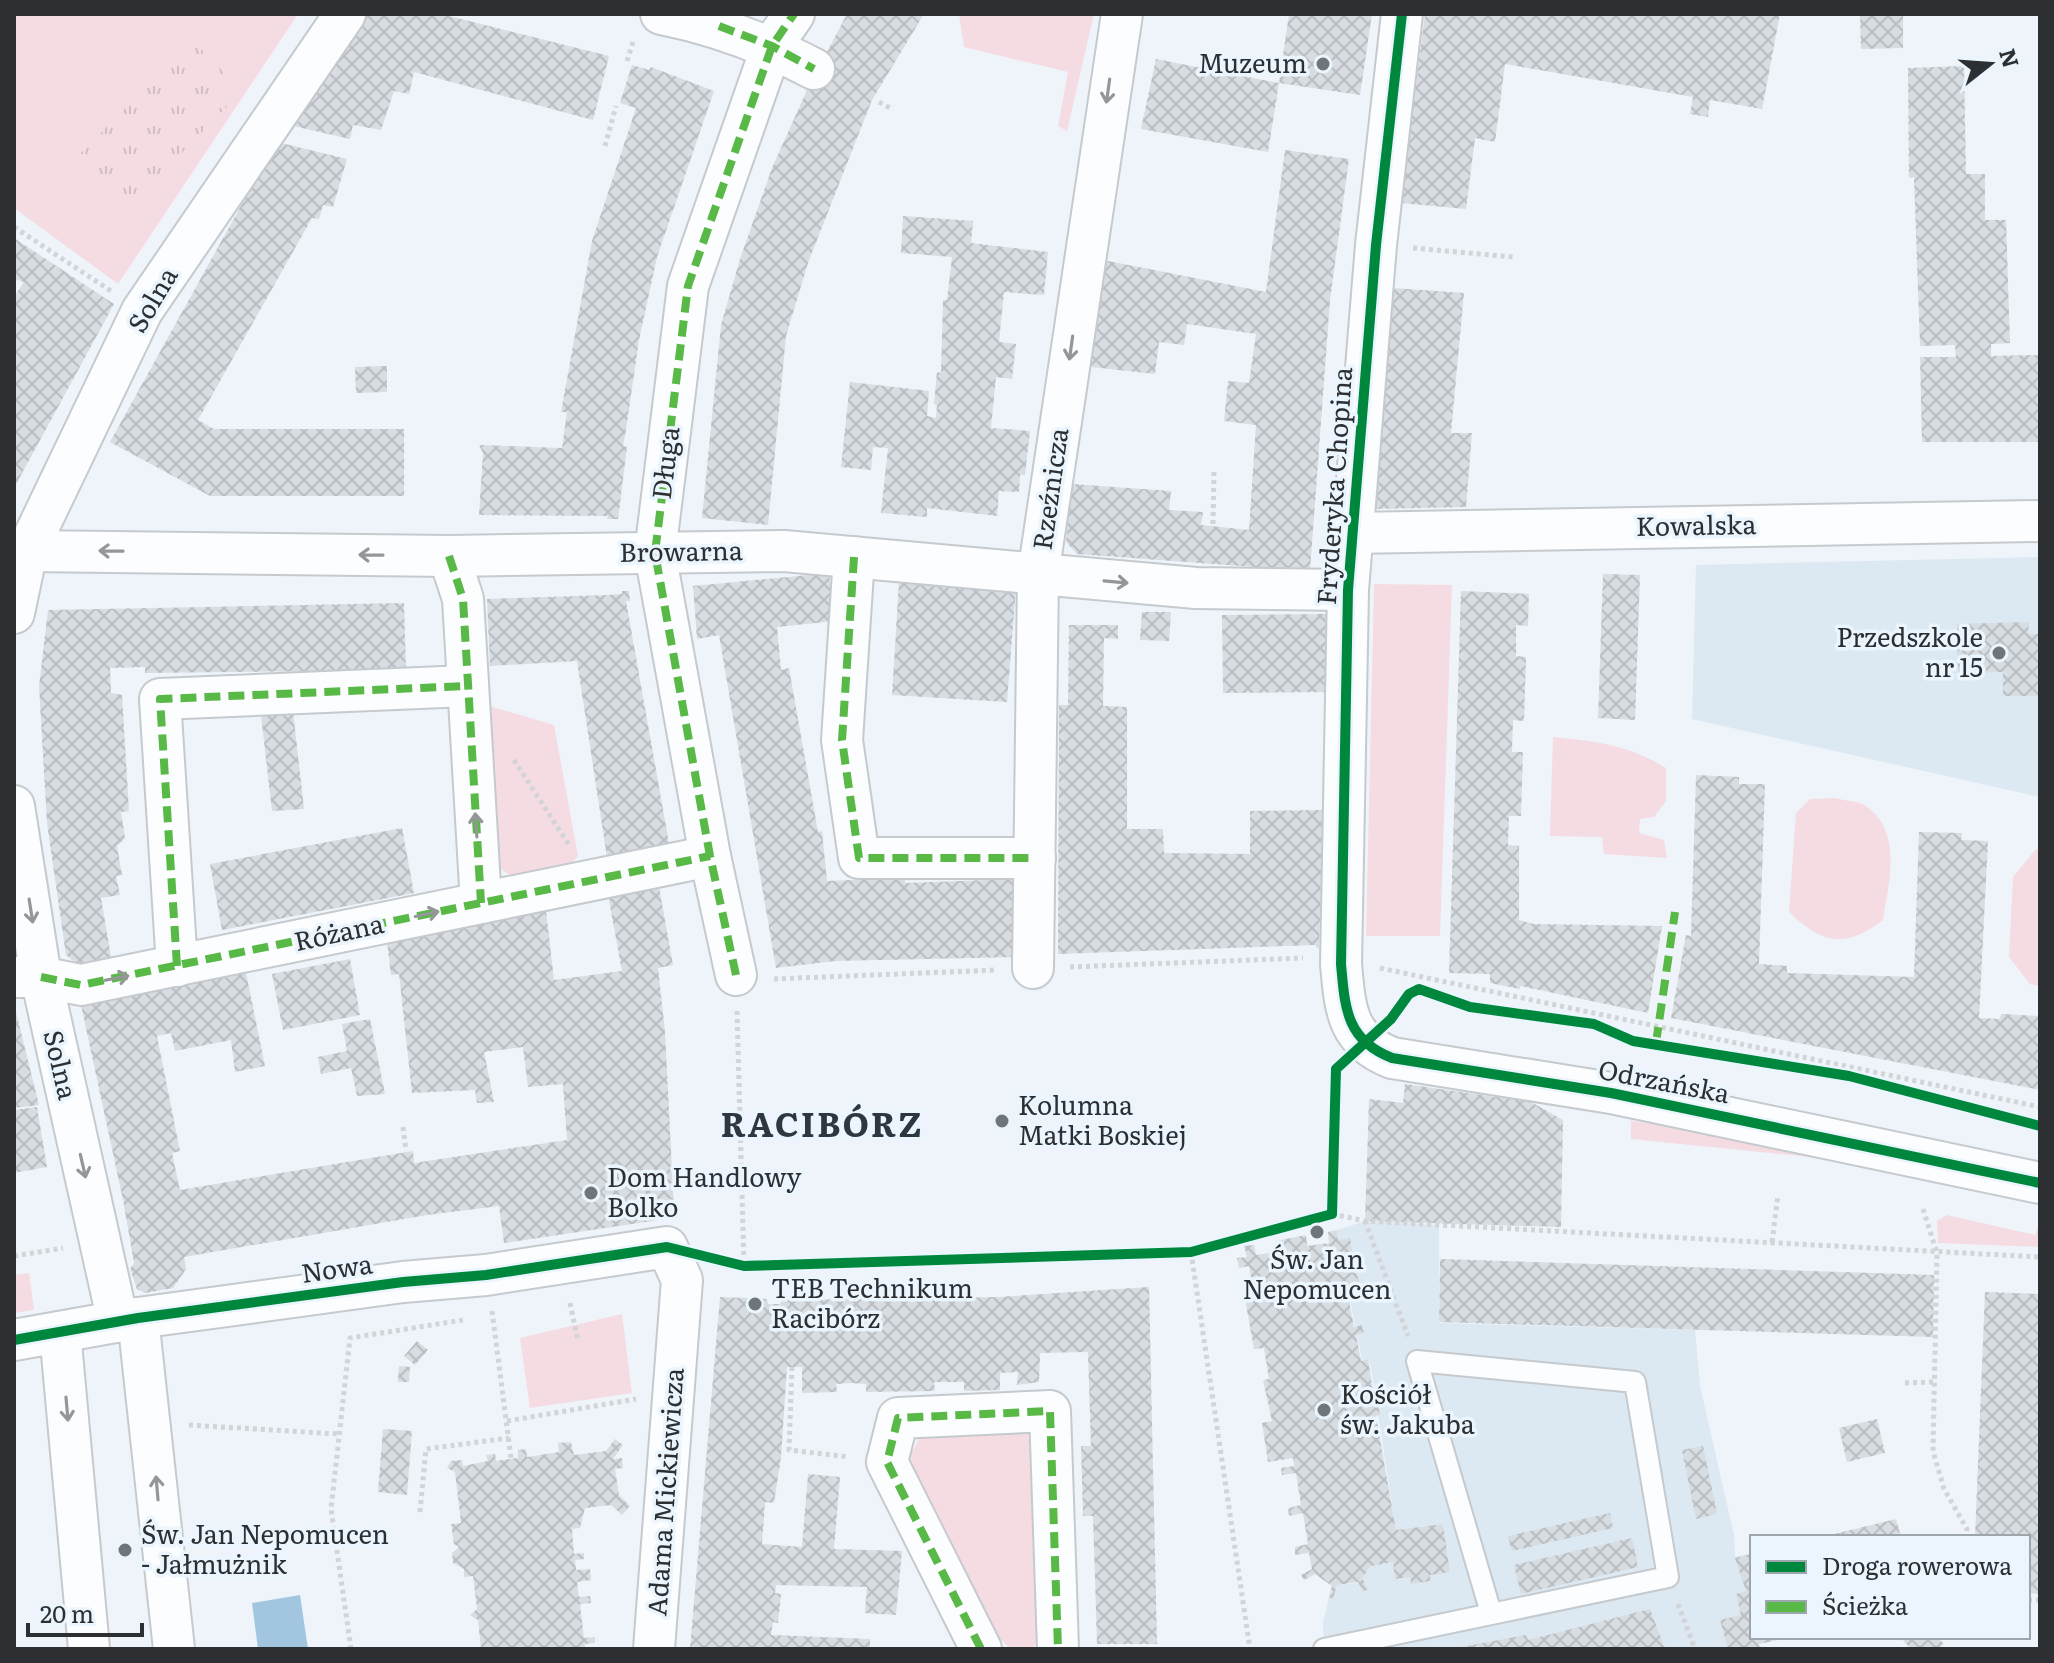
<svg xmlns="http://www.w3.org/2000/svg" width="2054" height="1663" font-family="Literata,serif">
<style>
.built{fill:#dce8f2}
.grass{fill:#f5dce2}
.park{fill:url(#park-tufts)}
.water{fill:#a2c6df}
.building{fill:url(#building-cross-hatch)}
.lines{fill:none;stroke-linecap:round;stroke-linejoin:round}
.lane-casing{stroke:#c5cace;stroke-width:24}
.street-casing{stroke:#c5cace;stroke-width:44}
.path{stroke:#d2d4d7;stroke-width:5;stroke-dasharray:4 4;stroke-linecap:butt}
.lane{stroke:#fcfdfe;stroke-width:20}
.street{stroke:#fcfdfe;stroke-width:40}
.quiet{stroke:#58b947;stroke-width:8;stroke-dasharray:16 8;stroke-linecap:butt}
.cycleway-casing{stroke:#eaf5fe;stroke-width:15}
.cycleway{stroke:#00873e;stroke-width:10}
.oneway{stroke:#949698}
.poi-dot{fill:#707579;stroke:#eaf5fe;stroke-width:3}
.labels{text-anchor:middle;stroke-width:7;stroke-linejoin:round;paint-order:stroke}
.poi-label{font-size:26px;fill:#2c3033;stroke:#eaf5fe;text-anchor:start}
.street-label{font-size:26px;fill:#2c3033;stroke:#eaf5fe}
.district-label{font-size:34px;font-weight:bold;letter-spacing:2px;fill:#2e373d;stroke:#eaf5fe}
</style>
<defs>
<pattern id="park-tufts" width="24" height="20" patternUnits="userSpaceOnUse" patternTransform="scale(2)"><rect width="24" height="20" fill="#f5dce2"/><path d="M3 7l-1-3M5 7V3M7 7l1-3M15 17l-1-3M17 17v-4M19 17l1-3" fill="none" stroke="#d2bdc2"/></pattern>
<pattern id="building-cross-hatch" width="8" height="8" patternUnits="userSpaceOnUse" patternTransform="scale(2)"><rect width="8" height="8" fill="#d8dde1"/><path d="M0 0l8 8M0 8l8-8" fill="none" stroke="#babec2"/></pattern>
</defs>
<rect width="100%" height="100%" fill="#eef4fa"/>
<!-- built -->
<g class="built">
<polygon points="2040,557 2040,797 1692,719 1696,565"/>
<polygon points="1365,1221 1439,1225 1439,1323 1695,1330 1700,1386 1734,1535 1735,1557 1752,1553 1752,1637 1792,1637 1759,1644 1760,1649 1324,1649 1323,1623 1329,1597 1333,1598 1337,1585 1358,1583 1363,1591 1362,1578 1372,1565 1393,1562 1395,1579 1410,1577 1411,1584 1431,1581 1430,1575 1450,1571 1443,1524 1396,1530 1371,1368 1368,1359 1362,1360 1357,1335 1364,1333 1363,1325 1355,1326 1348,1290 1360,1287 1351,1241 1350,1238 1338,1240 1337,1230"/>
</g>
<!-- grass -->
<g class="grass">
<polygon points="14,14 298,14 118,284 14,208"/>
<polygon points="959,14 1094,14 1067,131 1058,126 1068,72 964,47"/>
<polygon points="1374,584 1452,585 1440,936 1366,936"/>
<polygon points="486,705 554,725 578,856 571,864 510,875 495,865"/>
<path d="M1553,737C1595,741 1629,745 1666,768V801L1654,817L1640,819L1639,833L1664,840L1667,858L1604,854L1602,837L1550,836Z"/>
<path d="M1835,798C1844,801 1859,801 1866,806C1903,832 1889,884 1883,920C1846,949 1822,944 1789,912L1796,813L1810,799Z"/>
<polygon points="2036,849 2040,850 2040,986 2030,984 2009,957 2013,877"/>
<polygon points="1631,1121 1821,1145 1825,1154 1819,1158 1631,1139"/>
<polygon points="1947,1215 2035,1235 2040,1222 2040,1247 1938,1243 1937,1221"/>
<polygon points="29,1273 34,1310 14,1313 14,1275"/>
<polygon points="622,1314 632,1393 530,1408 520,1338"/>
<polygon points="1024,1429 1041,1437 1043,1635 1033,1648 1010,1649 985,1622 908,1460 920,1437 934,1431"/>
</g>
<!-- park -->
<polygon class="park" points="192,40 242,91 120,216 69,165"/>
<!-- water -->
<polygon class="water" points="300,1595 308,1649 258,1649 252,1603"/>
<!-- building -->
<g class="building">
<polygon points="367,14 441,14 609,56 593,120 414,72 409,94 394,91 381,130 353,125 350,139 289,125"/>
<polygon points="847,14 924,14 872,100 808,263 786,336 768,525 702,518 721,325 740,259 772,168 807,90"/>
<polygon points="1289,14 1372,14 1360,95 1279,83"/>
<polygon points="1425,14 1780,14 1762,109 1710,100 1708,117 1690,114 1693,97 1505,64 1495,142 1475,138 1466,209 1401,203"/>
<polygon points="1860,14 1903,14 1903,48 1861,49"/>
<polygon points="1156,59 1279,83 1268,152 1141,129"/>
<polygon points="632,65 649,70 651,67 714,91 657,257 639,340 625,436 623,446 627,447 618,519 607,519 608,516 479,515 483,453 479,445 562,448 567,412 561,412 592,241 636,108 620,103"/>
<polygon points="1964,66 1966,174 1985,174 1985,220 2006,220 2010,343 1991,344 1991,356 2040,355 2040,442 1922,442 1920,357 1956,357 1955,345 1920,346 1914,177 1909,178 1908,68"/>
<polygon points="277,142 347,159 333,207 323,205 319,219 312,218 198,420 214,429 404,429 404,496 210,496 110,442 242,204 233,203"/>
<polygon points="1285,150 1349,159 1330,300 1310,571 1077,554 1066,542 1072,484 1171,491 1169,510 1203,512 1201,525 1249,530 1256,425 1224,421 1228,381 1249,383 1256,334 1187,324 1184,345 1159,342 1155,374 1083,366 1098,259 1266,292"/>
<polygon points="903,216 973,221 971,243 1048,252 1044,295 1004,292 999,342 1016,344 1012,379 996,377 991,428 1030,431 1025,475 1020,475 1019,492 999,491 997,516 927,508 927,517 881,513 888,448 873,447 871,470 841,467 850,382 929,391 927,416 936,418 937,405 934,404 937,372 941,373 943,300 947,300 952,257 901,253"/>
<polygon points="14,238 114,304 14,488 14,297 24,282 14,279"/>
<polygon points="1393,288 1464,293 1451,433 1472,433 1466,507 1371,509"/>
<polygon points="387,366 387,392 356,393 355,367"/>
<polygon points="829,573 835,621 777,627 781,670 789,668 818,832 822,831 827,881 905,878 905,883 1016,879 1018,957 835,961 776,968 719,635 697,639 693,586"/>
<polygon points="1603,574 1640,575 1635,720 1598,718"/>
<polygon points="899,582 1016,588 1007,702 892,695"/>
<polygon points="622,591 629,591 630,601 626,601 670,849 608,864 577,661 490,666 487,599 608,595 622,594"/>
<polygon points="1461,591 1529,594 1528,626 1516,625 1516,656 1526,657 1524,721 1513,720 1512,752 1523,752 1521,816 1509,816 1508,845 1519,846 1519,920 1533,924 1662,926 1648,1013 1520,986 1520,989 1490,983 1490,974 1449,973"/>
<polygon points="404,603 406,670 145,673 145,667 110,668 111,693 122,695 129,811 121,812 125,838 117,846 122,875 116,876 120,895 101,898 111,957 77,964 66,955 47,823 39,686 48,610"/>
<polygon points="1142,612 1171,612 1169,641 1140,640"/>
<polygon points="1326,614 1326,692 1223,693 1222,615"/>
<polygon points="2029,622 2028,634 2040,634 2040,696 2003,696 2003,672 1958,673 1957,624"/>
<polygon points="1069,625 1118,625 1118,639 1104,638 1103,706 1127,707 1127,829 1163,829 1164,853 1250,854 1250,811 1323,810 1319,949 1315,945 1058,954 1059,705 1068,705"/>
<polygon points="293,711 304,809 272,811 261,715"/>
<polygon points="1696,775 1739,777 1739,784 1765,784 1759,964 1787,966 1787,973 1914,977 1919,832 1962,833 1961,840 1988,841 1979,1018 2000,1019 2001,1014 2040,1016 2040,1090 1671,1018 1686,935 1691,936"/>
<polygon points="402,828 414,893 222,930 210,864"/>
<polygon points="659,887 673,965 658,968 665,1032 674,1210 657,1213 659,1220 504,1243 499,1206 427,1215 184,1257 186,1269 173,1288 145,1293 137,1289 130,1269 134,1263 123,1200 81,1005 244,963 265,1066 235,1072 231,1040 175,1051 171,1033 157,1036 180,1151 172,1153 180,1190 413,1151 414,1163 567,1140 563,1084 528,1087 523,1047 484,1052 494,1102 477,1103 475,1090 412,1093 399,974 391,975 387,942 546,910 554,980 622,971 608,895"/>
<polygon points="350,959 360,1015 283,1030 272,974"/>
<polygon points="14,1004 39,1105 14,1108"/>
<polygon points="370,1019 385,1094 357,1096 351,1068 321,1074 318,1057 347,1051 342,1024"/>
<polygon points="1405,1084 1531,1102 1563,1120 1561,1227 1365,1221 1369,1099 1403,1103"/>
<polygon points="37,1107 47,1167 14,1173 14,1110"/>
<polygon points="1337,1230 1338,1240 1350,1238 1360,1288 1347,1290 1354,1327 1362,1325 1364,1333 1356,1335 1361,1361 1368,1359 1375,1405 1378,1405 1380,1415 1376,1416 1396,1530 1443,1524 1450,1572 1430,1575 1431,1581 1411,1584 1410,1577 1395,1579 1393,1562 1371,1566 1362,1578 1368,1589 1363,1592 1358,1582 1337,1585 1333,1599 1329,1597 1332,1586 1315,1574 1304,1580 1301,1575 1312,1569 1309,1553 1295,1555 1295,1547 1308,1544 1303,1513 1289,1516 1288,1508 1301,1505 1296,1473 1282,1475 1281,1468 1294,1466 1293,1458 1268,1462 1262,1423 1272,1421 1263,1380 1269,1379 1264,1348 1254,1349 1245,1299 1254,1297 1249,1266 1239,1268 1237,1258 1247,1257 1244,1246 1254,1245 1256,1255 1278,1252 1276,1241 1306,1235 1307,1246 1329,1243 1328,1232"/>
<polygon points="1440,1259 1934,1275 1933,1337 1439,1322"/>
<polygon points="1149,1287 1157,1644 1097,1644 1093,1516 1083,1516 1081,1446 1091,1446 1088,1352 1040,1353 1039,1382 1017,1385 1018,1372 1000,1373 1000,1390 964,1391 964,1382 934,1382 935,1391 866,1392 866,1384 851,1383 836,1384 837,1392 802,1393 802,1367 787,1367 781,1457 774,1503 765,1502 762,1544 802,1547 808,1474 840,1477 834,1549 902,1551 896,1615 865,1613 867,1587 776,1585 775,1593 781,1594 778,1623 773,1622 771,1635 870,1639 870,1649 690,1649 720,1297 767,1299 768,1304 780,1304 782,1300 999,1297"/>
<polygon points="1985,1292 2040,1294 2040,1594 2028,1593 2028,1537 1975,1537"/>
<polygon points="417,1341 428,1350 415,1365 404,1356"/>
<polygon points="399,1366 410,1367 409,1382 398,1382"/>
<polygon points="1877,1419 1885,1453 1847,1462 1839,1428"/>
<polygon points="383,1429 412,1431 407,1495 378,1492"/>
<polygon points="615,1439 623,1445 613,1459 622,1458 623,1468 615,1469 619,1495 630,1506 622,1515 611,1505 585,1508 580,1528 572,1529 574,1554 584,1553 584,1559 575,1560 576,1570 590,1569 591,1580 577,1582 579,1597 590,1596 591,1603 580,1604 584,1638 595,1637 595,1643 585,1644 585,1649 481,1649 478,1620 470,1615 477,1609 473,1576 464,1577 464,1569 453,1563 452,1553 459,1547 454,1544 451,1524 461,1523 455,1472 447,1468 451,1461 462,1460 463,1466 488,1461 486,1455 495,1454 496,1461 518,1458 518,1450 526,1449 527,1457 559,1452 558,1443 571,1442 574,1455 606,1451"/>
<polygon points="1703,1446 1717,1514 1696,1519 1682,1450"/>
<polygon points="1610,1513 1613,1528 1512,1551 1508,1536"/>
<polygon points="1896,1519 1901,1537 1827,1537 1826,1536"/>
<polygon points="1632,1538 1638,1567 1521,1594 1514,1565"/>
<polygon points="1752,1554 1752,1637 1785,1638 1759,1644 1760,1649 1728,1649 1720,1620 1741,1615 1736,1594 1746,1591 1735,1558"/>
<polygon points="1650,1609 1665,1649 1450,1649 1526,1635 1528,1640"/>
<polygon points="1900,1637 1937,1637 1944,1644 1938,1649 1911,1649"/>
</g>
<g class="lines">
<defs>
<polyline id="lane" points="1324,1649 1668,1577 1635,1382 1417,1361 1491,1613"/>
<g id="street">
<path d="M661,14C716,25 763,42 814,69"/>
<path d="M1402,14L1376,245L1348,590L1341,964C1345,1008 1346,1040 1392,1058L1611,1093L2040,1183"/>
<polyline points="1351,533 2040,521"/>
<polyline points="14,548 27,551 449,556 784,551 1196,588 1348,590"/>
<polyline points="449,556 463,599 481,903"/>
<polyline points="854,557 842,740 859,858 1035,858"/>
<polyline points="14,613 27,551 142,311 345,14"/>
<polyline points="14,806 41,977 118,1322"/>
<polyline points="177,966 160,699 467,686"/>
<polyline points="1033,968 1038,575 1122,14"/>
<polyline points="736,975 710,856 655,553 688,286 772,46 794,14"/>
<polyline points="14,977 41,977 81,985 710,856"/>
<polyline points="138,1318 174,1649"/>
<polyline points="60,1332 89,1649"/>
<polyline points="14,1340 138,1318 403,1282 486,1275 667,1247 682,1280 654,1649"/>
<polyline points="981,1649 887,1462 898,1418 1050,1411 1058,1649"/>
</g>
</defs>
<!-- lane casing -->
<use href="#lane" class="lane-casing"/>
<!-- street casing -->
<use href="#street" class="street-casing"/>
<!-- path -->
<g class="path">
<polyline points="627,61 634,39"/>
<polyline points="879,102 890,108"/>
<polyline points="605,146 616,106"/>
<polyline points="14,227 111,291"/>
<polyline points="1413,248 1513,257"/>
<polyline points="1213,524 1214,472"/>
<polyline points="514,760 569,845"/>
<polyline points="1070,967 1303,958"/>
<polyline points="1380,968 2040,1107"/>
<polyline points="774,979 996,970"/>
<polyline points="737,1011 744,1266"/>
<polyline points="403,1127 406,1151"/>
<polyline points="1923,1209 1937,1253 1933,1451 1944,1489 1967,1529 1966,1537"/>
<polyline points="1332,1214 1365,1221 2040,1257"/>
<polyline points="1365,1221 1408,1336"/>
<polyline points="1772,1242 1778,1195"/>
<polyline points="1191,1252 1250,1649"/>
<polyline points="14,1256 63,1248"/>
<polyline points="714,1258 744,1266 1191,1252 1332,1214 1335,1068"/>
<polyline points="570,1303 578,1341"/>
<polyline points="492,1311 511,1458"/>
<polyline points="792,1367 789,1450 849,1457"/>
<polyline points="1905,1383 1934,1382"/>
<polyline points="507,1421 636,1399"/>
<polyline points="189,1425 339,1434"/>
<polyline points="420,1512 426,1449 509,1438"/>
<polyline points="2028,1600 2040,1600"/>
<polyline points="1678,1604 1695,1649"/>
<polyline points="351,1649 331,1509 350,1338 463,1320"/>
</g>
<!-- lane -->
<use href="#lane" class="lane"/>
<!-- street -->
<use href="#street" class="street"/>
<!-- quiet -->
<g class="quiet">
<polyline points="719,26 772,46 814,69"/>
<polyline points="625,554 736,551"/>
<polyline points="449,556 463,599 481,903"/>
<polyline points="854,557 842,740 859,858 1035,858"/>
<polyline points="177,966 160,699 467,686"/>
<polyline points="736,975 710,856 655,553 688,286 772,46 794,14"/>
<polyline points="41,977 81,985 710,856"/>
<polyline points="1656,1043 1675,912"/>
<polyline points="981,1649 887,1462 898,1418 1050,1411 1058,1649"/>
</g>
<defs>
<g id="cycleway">
<path d="M1402,14L1376,245L1348,590L1341,964C1345,1008 1346,1040 1392,1058L1611,1093L2040,1183"/>
<polyline points="14,1340 138,1318 403,1282 486,1275 667,1247 744,1266 1191,1252 1332,1214 1336,1069 1391,1019 1409,994 1419,989 1470,1007 1594,1024 1633,1041 1849,1076 2040,1126"/>
</g>
</defs>
<!-- cycleway casing -->
<use href="#cycleway" class="cycleway-casing"/>
<!-- cycleway -->
<use href="#cycleway" class="cycleway"/>
</g>
<!-- one-way arrows -->
<defs><path id="oneway-shaft" d="M-6 0H5M1.5-3L5.5 0L1.5 3" fill="none" stroke-width="1.6" stroke-linecap="round" stroke-linejoin="round" transform="scale(2)"/></defs>
<g class="oneway">
<use href="#oneway-shaft" transform="translate(1108 91) rotate(98)"/>
<use href="#oneway-shaft" transform="translate(1071 348) rotate(98)"/>
<use href="#oneway-shaft" transform="translate(111 551) rotate(-179)"/>
<use href="#oneway-shaft" transform="translate(371 555) rotate(-179)"/>
<use href="#oneway-shaft" transform="translate(1116 582) rotate(5)"/>
<use href="#oneway-shaft" transform="translate(476 825) rotate(-94)"/>
<use href="#oneway-shaft" transform="translate(31 911) rotate(81)"/>
<use href="#oneway-shaft" transform="translate(427 914) rotate(-12)"/>
<use href="#oneway-shaft" transform="translate(117 978) rotate(-11)"/>
<use href="#oneway-shaft" transform="translate(83 1166) rotate(77)"/>
<use href="#oneway-shaft" transform="translate(67 1409) rotate(85)"/>
<use href="#oneway-shaft" transform="translate(157 1488) rotate(-95)"/>
</g>
<!-- markers -->
<g class="poi-dot">
<circle cx="1323" cy="64" r="8"/>
<circle cx="1999" cy="653" r="8"/>
<circle cx="1002" cy="1121" r="8"/>
<circle cx="591" cy="1193" r="8"/>
<circle cx="1317" cy="1232" r="8"/>
<circle cx="755" cy="1304" r="8"/>
<circle cx="1324" cy="1410" r="8"/>
<circle cx="125" cy="1550" r="8"/>
</g>
<g class="labels">
<!-- poi labels -->
<g class="poi-label">
<text x="1307" y="73" text-anchor="end">Muzeum</text>
<text x="1983" y="647" text-anchor="end">Przedszkole<tspan x="1983" dy="30">nr 15</tspan></text>
<text x="1018" y="1115">Kolumna<tspan x="1018" dy="30">Matki Boskiej</tspan></text>
<text x="607" y="1187">Dom Handlowy<tspan x="607" dy="30">Bolko</tspan></text>
<text x="1317" y="1269" text-anchor="middle">Św. Jan<tspan x="1317" dy="30">Nepomucen</tspan></text>
<text x="771" y="1298">TEB Technikum<tspan x="771" dy="30">Racibórz</tspan></text>
<text x="1340" y="1404">Kościół<tspan x="1340" dy="30">św. Jakuba</tspan></text>
<text x="141" y="1544">Św. Jan Nepomucen<tspan x="141" dy="30">- Jałmużnik</tspan></text>
</g>
<!-- street labels -->
<g class="street-label">
<text transform="translate(153 300) rotate(-59)" y="9">Solna</text>
<text transform="translate(666 463) rotate(-83)" y="9">Długa</text>
<text transform="translate(1335 486) rotate(-86)" y="9">Fryderyka Chopina</text>
<text transform="translate(1051 489) rotate(-82)" y="9">Rzeźnicza</text>
<text transform="translate(1696 526) rotate(-1)" y="9">Kowalska</text>
<text transform="translate(681 552) rotate(-1)" y="9">Browarna</text>
<text transform="translate(339 933) rotate(-12)" y="9">Różana</text>
<text transform="translate(60 1065) rotate(77)" y="9">Solna</text>
<text transform="translate(1664 1082) rotate(11)" y="9">Odrzańska</text>
<text transform="translate(337 1269) rotate(-8)" y="9">Nowa</text>
<text transform="translate(666 1492) rotate(-86)" y="9">Adama Mickiewicza</text>
</g>
<!-- district labels -->
<g class="district-label">
<text x="822" y="1137">RACIBÓRZ</text>
</g>
</g>
<!-- border -->
<rect width="2054" height="1663" fill="none" stroke="#2c3033" stroke-width="32"/>
<!-- legend -->
<rect x="1750" y="1535" width="280" height="104" fill="#eaf5fe" stroke="#9ea6ad" stroke-width="2"/>
<rect x="1766" y="1561" width="40" height="12" fill="#00873e" stroke="#9ea6ad" stroke-width="2"/>
<text x="1822" y="1575" font-size="24" fill="#2c3033">Droga rowerowa</text>
<rect x="1766" y="1601" width="40" height="12" fill="#58b947" stroke="#9ea6ad" stroke-width="2"/>
<text x="1822" y="1615" font-size="24" fill="#2c3033">Ścieżka</text>
<!-- north arrow -->
<g transform="translate(1990 64) rotate(73)" stroke="#eaf5fe" stroke-width="6" paint-order="stroke">
<path d="M0-6L14 30L0 20L-14 30Z" fill="#2c3033"/>
<text y="-12" font-size="22" font-weight="bold" text-anchor="middle" fill="#2c3033">N</text>
</g>
<!-- scale -->
<path d="M28 1623v12h114v-12" fill="none" stroke="#2c3033" stroke-width="4"/>
<text x="40" y="1623" font-size="24" fill="#2c3033" stroke="#eaf5fe" stroke-width="6" paint-order="stroke">20 m</text>
</svg>
